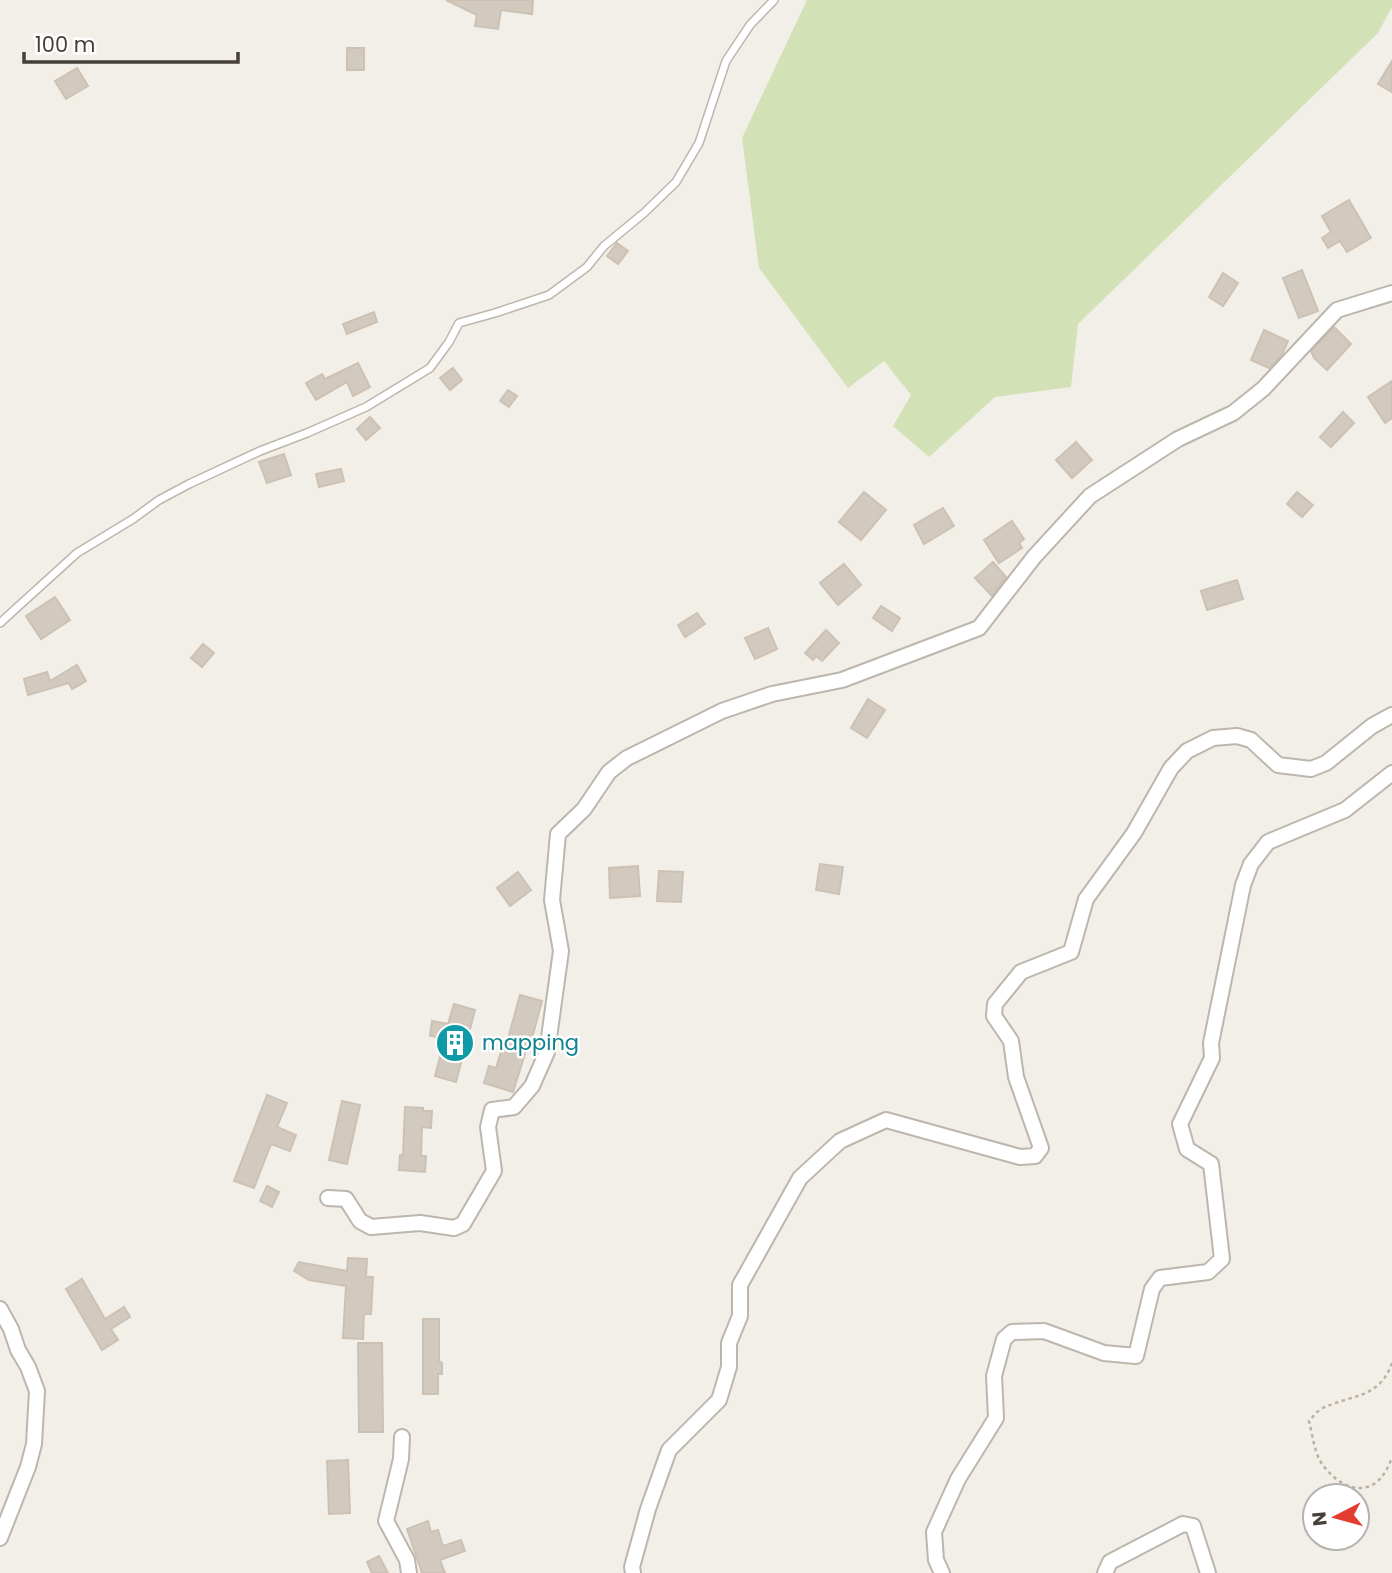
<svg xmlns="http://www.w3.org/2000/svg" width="1392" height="1573" font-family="Poppins,sans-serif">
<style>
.green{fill:#d2e2b6}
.building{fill:#d3cabf;stroke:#cdc1b3;stroke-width:2}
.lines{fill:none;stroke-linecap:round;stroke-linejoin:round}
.lane-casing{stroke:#bdb6ac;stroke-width:10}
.street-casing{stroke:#bdb6ac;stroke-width:18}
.path{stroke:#bdb09f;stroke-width:2.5;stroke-dasharray:3.5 3.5;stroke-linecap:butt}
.lane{stroke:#fff;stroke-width:7}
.street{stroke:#fff;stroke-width:14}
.labels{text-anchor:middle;stroke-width:5;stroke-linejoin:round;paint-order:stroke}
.culture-label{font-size:21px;fill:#0d838f;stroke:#fff;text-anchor:start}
</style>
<rect width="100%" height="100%" fill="#f2efe9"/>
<!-- green -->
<polygon class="green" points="807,0 1392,0 1392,7 1378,33 1078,324 1071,387 995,397 929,457 893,426 911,395 884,361 848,388 759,268 742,138"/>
<!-- building -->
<g class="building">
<polygon points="446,0 533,0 532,14 501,10 498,29 475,26 477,15"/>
<rect x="347" y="48" width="17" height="22"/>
<polygon points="1392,61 1392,92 1378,84"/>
<polygon points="77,68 88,86 66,99 55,81"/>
<polygon points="1349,200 1371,238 1347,252 1340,241 1328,248 1322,238 1331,232 1322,216"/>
<polygon points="617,243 628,251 618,264 607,256"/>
<polygon points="1302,270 1318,311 1299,318 1283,278"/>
<polygon points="1223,273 1238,283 1223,306 1209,297"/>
<polygon points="374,312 377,322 347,334 343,324"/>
<polygon points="1334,327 1351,344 1327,370 1314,358 1311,351"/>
<polygon points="1264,330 1288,341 1282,355 1269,368 1251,360"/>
<polygon points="358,363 370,387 353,396 347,382 316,400 306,383 322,374 325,379"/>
<polygon points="453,368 462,380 450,390 440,378"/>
<polygon points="1392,381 1392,418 1385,423 1368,397"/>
<polygon points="508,390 517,396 509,407 500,401"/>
<polygon points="1343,412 1354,423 1331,447 1320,437"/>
<polygon points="370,417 380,428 366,440 357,429"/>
<polygon points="1076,442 1092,460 1072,478 1056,460"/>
<polygon points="284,454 291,475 267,483 259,462"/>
<polygon points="341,469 344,481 319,487 316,474"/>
<polygon points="864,492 886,510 861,540 839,522"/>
<polygon points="1297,492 1313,505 1302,517 1287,504"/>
<polygon points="943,508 954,526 924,544 914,525"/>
<polygon points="1012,521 1024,539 1019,543 1022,548 999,563 984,540"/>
<polygon points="993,562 1006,577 992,596 975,578"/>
<polygon points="844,564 861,585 838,605 820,583"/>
<polygon points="1237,580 1243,599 1207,610 1201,591"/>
<polygon points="55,597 70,620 41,639 26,616"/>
<polygon points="881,606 900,618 892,631 873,618"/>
<polygon points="697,613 705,624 685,637 678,625"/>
<polygon points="768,628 777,649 755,659 745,638"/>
<polygon points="826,630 839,643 822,661 816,656 813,660 805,653"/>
<polygon points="203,644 214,653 202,667 191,658"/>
<polygon points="77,665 86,681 72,689 69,683 28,695 24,679 47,672 50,681"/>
<polygon points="868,699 885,710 867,738 851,728"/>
<polygon points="820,864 843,867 839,894 816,890"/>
<polygon points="638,866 640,896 610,898 609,868"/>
<polygon points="659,871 683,872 681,902 657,901"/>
<polygon points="518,872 531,890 510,906 497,888"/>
<polygon points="520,995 542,1001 531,1042 529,1041 513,1092 484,1083 489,1066 496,1068 504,1042 507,1042"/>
<polygon points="454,1004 475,1010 456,1082 435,1076 445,1038 430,1036 432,1021 448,1024"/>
<polygon points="267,1095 287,1103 277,1127 296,1135 290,1151 271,1144 254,1188 234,1181"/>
<polygon points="342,1101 360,1105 347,1164 329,1160"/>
<polygon points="405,1107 423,1108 423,1111 432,1111 431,1128 422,1127 421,1156 426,1156 425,1172 399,1170 400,1155 403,1155"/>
<polygon points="267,1186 279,1192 272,1207 260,1201"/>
<polygon points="348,1258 367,1259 366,1277 373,1277 371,1314 364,1314 363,1339 343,1338 346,1286 309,1280 294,1271 299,1262 347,1271"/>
<polygon points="82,1279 105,1319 124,1307 130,1317 111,1329 118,1340 102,1350 66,1289"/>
<polygon points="423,1319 439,1319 439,1361 442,1363 442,1374 438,1374 438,1394 423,1394"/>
<polygon points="358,1343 382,1343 383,1432 359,1432"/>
<polygon points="348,1460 350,1513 329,1514 327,1461"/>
<polygon points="428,1521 431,1532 438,1530 443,1546 461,1540 465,1551 440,1560 445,1573 422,1573 407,1529"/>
<polygon points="379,1556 388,1573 372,1573 367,1562"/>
</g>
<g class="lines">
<defs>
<polyline id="lane" points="0,623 77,553 133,519 159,500 189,484 260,451 307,433 366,407 430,368 449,342 459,323 495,313 549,295 587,267 604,246 644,213 676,182 699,143 726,61 750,25 774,0"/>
<g id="street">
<polyline points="328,1198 346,1199 360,1221 371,1227 420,1223 454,1228 463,1224 494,1171 488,1127 492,1110 514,1107 532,1086 547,1052 561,951 552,900 558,834 584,809 609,772 627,758 722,711 772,694 842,680 979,628 1034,557 1090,496 1178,439 1233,413 1263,389 1337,310 1392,293"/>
<polyline points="0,1309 11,1329 18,1350 28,1367 37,1391 34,1444 28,1467 0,1538"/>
<polyline points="402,1437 401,1459 386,1521 407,1560 409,1573"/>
<polyline points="633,1573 632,1567 648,1509 669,1450 719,1400 729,1367 729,1343 740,1316 740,1285 800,1178 840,1141 886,1120 1020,1157 1035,1156 1041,1148 1016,1077 1011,1041 994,1016 995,1004 1021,972 1071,952 1086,899 1134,833 1171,768 1187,751 1213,738 1237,736 1251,740 1278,765 1311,769 1326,763 1372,726 1392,715"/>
<polyline points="942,1573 936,1560 934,1532 958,1479 996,1418 994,1376 1004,1339 1012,1332 1044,1331 1104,1353 1136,1356 1152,1289 1160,1278 1208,1272 1222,1259 1211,1164 1187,1149 1180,1124 1212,1058 1211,1043 1243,885 1251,864 1268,842 1345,810 1392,773"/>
<polyline points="1105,1573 1110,1562 1183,1524 1193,1526 1208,1573"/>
</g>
</defs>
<!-- lane casing -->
<use href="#lane" class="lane-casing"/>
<!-- street casing -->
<use href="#street" class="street-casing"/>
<!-- path -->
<path class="path" d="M1392,1363C1379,1400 1350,1394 1321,1409C1316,1412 1313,1417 1309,1421C1312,1433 1314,1448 1319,1459C1330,1479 1357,1499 1378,1481C1385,1474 1389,1466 1392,1457"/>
<!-- lane -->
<use href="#lane" class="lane"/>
<!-- street -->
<use href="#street" class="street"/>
</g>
<!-- icons -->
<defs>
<symbol id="building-disc" viewBox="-11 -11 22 22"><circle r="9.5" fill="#0f9aa8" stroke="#fff"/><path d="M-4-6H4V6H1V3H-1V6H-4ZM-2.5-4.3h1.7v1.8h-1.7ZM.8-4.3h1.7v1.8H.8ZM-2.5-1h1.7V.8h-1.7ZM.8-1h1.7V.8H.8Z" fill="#fff"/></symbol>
</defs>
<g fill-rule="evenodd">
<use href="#building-disc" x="433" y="1021" width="44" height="44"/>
</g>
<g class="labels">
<!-- culture labels -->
<g class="culture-label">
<text x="482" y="1050">mapping</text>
</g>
</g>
<!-- north arrow -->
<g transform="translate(1336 1517) rotate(264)"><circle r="33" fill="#ffffff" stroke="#b5b2af" stroke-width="2"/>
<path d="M0-5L12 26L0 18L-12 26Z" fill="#e33d2f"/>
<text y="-10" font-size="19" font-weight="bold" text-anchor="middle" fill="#453f38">N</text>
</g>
<!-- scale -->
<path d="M24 52v10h214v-10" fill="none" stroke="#453f38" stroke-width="3.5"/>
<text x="35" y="52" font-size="21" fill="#453f38" stroke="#ffffff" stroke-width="5" paint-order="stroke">100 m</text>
</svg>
